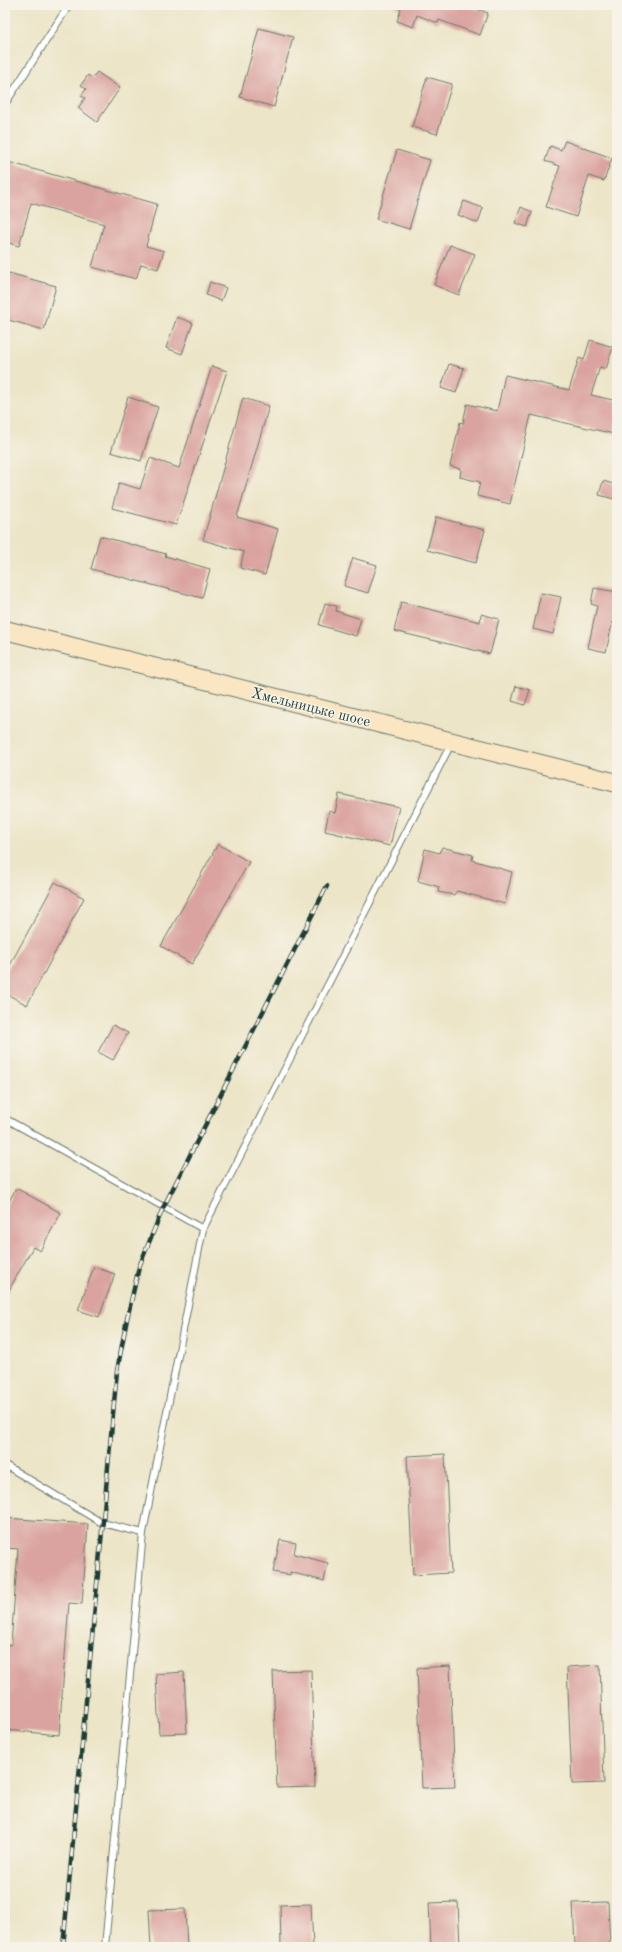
<svg xmlns="http://www.w3.org/2000/svg" width="622" height="1952" font-family="'Old Standard TT',serif">
<style>
.building{fill:#daa39f}
.lines{fill:none;stroke-linecap:round;stroke-linejoin:round}
.lane-casing{stroke:#677868;stroke-width:8}
.secondary-casing{stroke:#677868;stroke-width:20}
.lane{stroke:#fff;stroke-width:6}
.secondary{stroke:#fbe6c4;stroke-width:18}
.rail-casing{stroke:#1f3d34;stroke-width:4.5}
.rail{stroke:#f7f3e8;stroke-width:3;stroke-dasharray:9;stroke-linecap:butt}
.labels{text-anchor:middle;stroke-width:3;stroke-linejoin:round;paint-order:stroke}
.street-label{font-size:15px;fill:#1f3d34;stroke:#f7f3e8}
</style>
<rect width="100%" height="100%" fill="#f7f3e8"/>
<filter id="ink" filterUnits="userSpaceOnUse"><feTurbulence type="fractalNoise" baseFrequency=".025" numOctaves="2"/><feDisplacementMap in="SourceGraphic" scale="8" xChannelSelector="R" yChannelSelector="G"/><feConvolveMatrix kernelMatrix="1 2 1 2 8 2 1 2 1" color-interpolation-filters="sRGB"/></filter>
<filter id="wash" filterUnits="userSpaceOnUse"><feTurbulence type="fractalNoise" baseFrequency=".012" numOctaves="4" result="noise"/><feDisplacementMap in="SourceGraphic" scale="16" xChannelSelector="R" yChannelSelector="G"/><feGaussianBlur stdDeviation="0.9" result="paint"/><feColorMatrix in="noise" values="0 0 0 0 0 0 0 0 0 0 0 0 0 0 0 0 0 1.4 0 .05"/><feComposite in="paint" operator="in"/></filter>
<g filter="url(#wash)">
<rect width="100%" height="100%" fill="#ece5c8"/>
<g id="blocks">
<!-- building -->
<g class="building">
<polygon points="393,5 466,5 488,13 480,35 439,20 438,23 417,15 413,27 397,21 401,9"/>
<polygon points="259,28 293,37 274,107 240,97"/>
<polygon points="97,72 120,88 97,122 78,108 85,98 81,96 86,89 81,85 88,75 92,78"/>
<polygon points="427,77 452,84 437,134 412,127"/>
<polygon points="565,141 612,158 604,181 589,176 576,217 546,207 560,166 545,161 550,146 561,150"/>
<polygon points="397,150 430,160 409,229 376,219"/>
<polygon points="8,162 157,204 146,246 164,251 158,269 141,264 136,279 92,267 104,224 31,203 19,246 5,242 5,174"/>
<polygon points="464,201 483,208 478,223 458,215"/>
<polygon points="521,207 532,212 527,227 515,223"/>
<polygon points="450,245 475,254 459,295 434,285"/>
<polygon points="5,272 56,286 44,330 5,319"/>
<polygon points="210,282 226,288 221,301 206,295"/>
<polygon points="177,317 193,323 182,354 166,348"/>
<polygon points="590,340 613,347 606,369 600,367 591,395 617,401 617,420 614,434 531,415 510,504 477,496 480,482 460,477 461,469 450,466 460,422 463,423 467,404 497,411 505,375 569,390 579,358 584,360"/>
<polygon points="449,364 464,368 456,393 441,388"/>
<polygon points="212,366 227,371 176,525 112,508 119,483 140,489 150,458 179,468"/>
<polygon points="128,397 158,407 141,461 111,452"/>
<polygon points="243,398 269,406 237,517 278,529 265,575 240,568 244,552 203,540"/>
<polygon points="603,481 617,485 614,499 599,495"/>
<polygon points="436,517 485,530 476,563 427,550"/>
<polygon points="100,536 166,554 165,556 210,569 202,598 91,569"/>
<polygon points="353,558 377,565 368,593 344,586"/>
<polygon points="594,588 617,592 617,610 615,610 606,652 588,648 597,606 591,604"/>
<polygon points="541,593 561,597 553,634 533,629"/>
<polygon points="401,602 480,622 481,614 499,619 490,654 394,631"/>
<polygon points="325,603 337,606 336,611 361,619 356,636 319,625"/>
<polygon points="516,686 530,690 525,705 512,701"/>
<polygon points="339,794 399,807 390,846 325,831 329,811 335,813"/>
<polygon points="218,844 249,862 192,964 161,946"/>
<polygon points="442,847 473,855 472,860 512,872 505,904 457,891 454,895 438,892 439,887 418,881 425,849 439,853"/>
<polygon points="55,882 84,898 27,1005 5,993 5,974"/>
<polygon points="113,1025 128,1033 113,1060 98,1052"/>
<polygon points="16,1188 61,1213 40,1251 33,1247 5,1297 5,1209"/>
<polygon points="94,1267 115,1274 99,1317 78,1310"/>
<polygon points="445,1454 451,1573 413,1575 407,1456"/>
<polygon points="5,1518 88,1524 82,1604 69,1603 59,1735 5,1730 5,1644 11,1645 18,1549 5,1548"/>
<polygon points="280,1540 296,1543 294,1554 328,1563 324,1581 290,1572 290,1575 273,1572"/>
<polygon points="600,1665 604,1783 572,1784 567,1667"/>
<polygon points="450,1666 455,1787 422,1788 417,1668"/>
<polygon points="311,1670 315,1787 277,1788 273,1671"/>
<polygon points="184,1672 187,1733 159,1734 156,1674"/>
<polygon points="458,1902 460,1947 431,1947 429,1903"/>
<polygon points="608,1902 610,1947 575,1947 573,1903"/>
<polygon points="311,1904 313,1947 281,1947 280,1905"/>
<polygon points="185,1909 187,1947 151,1947 149,1910"/>
</g>
</g>
</g>
<g filter="url(#ink)">
<use href="#blocks" fill-opacity="0" stroke="#677868" stroke-width="1"/>
<g class="lines">
<defs>
<g id="lane">
<polyline points="5,104 69,5"/>
<polyline points="5,1120 6,1119 203,1229"/>
<polyline points="5,1465 102,1523 143,1533"/>
<polyline points="105,1947 143,1533 203,1229 451,744"/>
</g>
<polyline id="secondary" points="5,630 617,783"/>
</defs>
<!-- lane casing -->
<use href="#lane" class="lane-casing"/>
<!-- secondary casing -->
<use href="#secondary" class="secondary-casing"/>
<!-- lane -->
<use href="#lane" class="lane"/>
<!-- secondary -->
<use href="#secondary" class="secondary"/>
<defs>
<polyline id="rail" points="63,1947 117,1371 127,1319 139,1267 163,1208 327,886"/>
</defs>
<!-- rail casing -->
<use href="#rail" class="rail-casing"/>
<!-- rail -->
<use href="#rail" class="rail"/>
</g>
</g>
<g class="labels">
<!-- street labels -->
<g class="street-label">
<text transform="translate(311 707) rotate(14)" y="5">Хмельницьке шосе</text>
</g>
</g>
<!-- margin -->
<rect width="622" height="1952" fill="none" stroke="#f7f3e8" stroke-width="20"/>
</svg>
